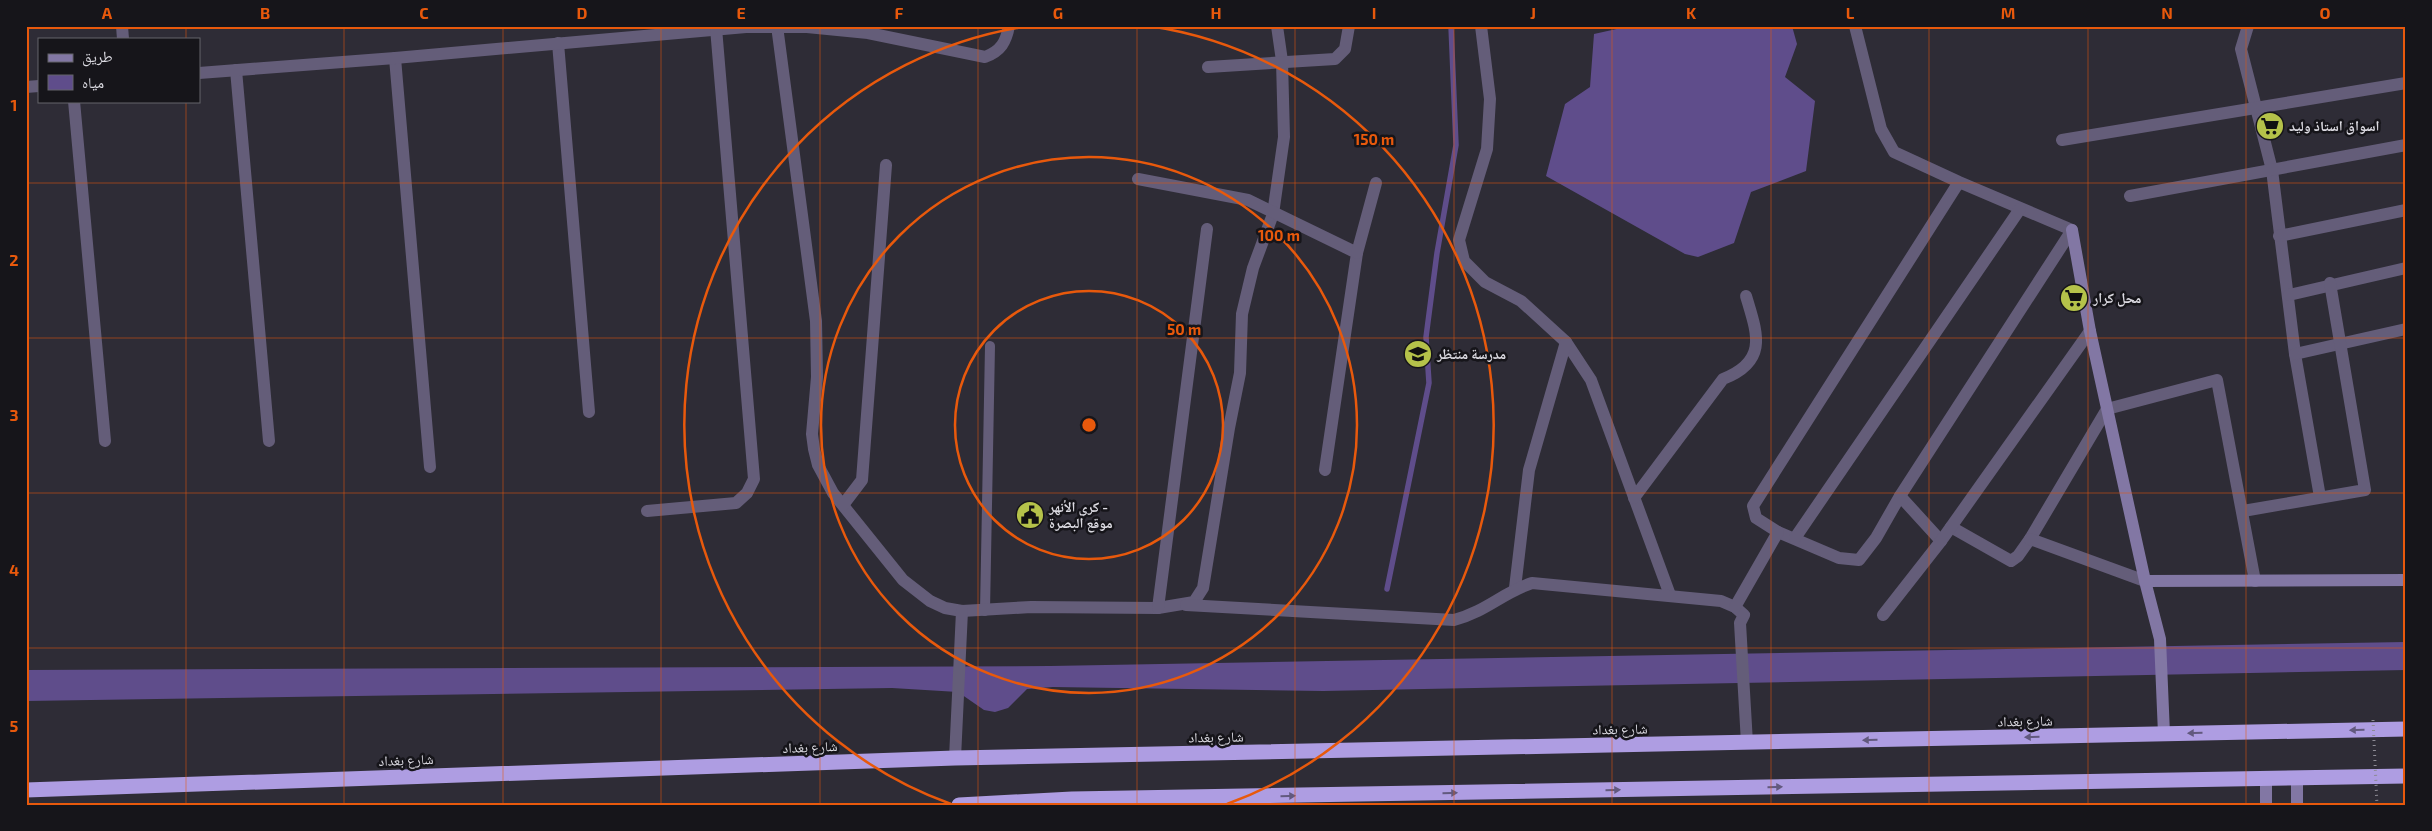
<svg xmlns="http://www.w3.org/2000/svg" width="2432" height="831" font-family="'Exo 2','Noto Naskh Arabic',sans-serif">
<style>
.water{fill:#5f4d8b}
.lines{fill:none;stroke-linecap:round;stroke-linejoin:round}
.stream{stroke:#5f4d8b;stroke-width:5.5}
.lane{stroke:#645d79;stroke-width:10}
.street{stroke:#645d79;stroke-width:12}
.secondary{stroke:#8277a4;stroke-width:12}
.highway{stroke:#ae9de2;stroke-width:15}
.path-bridge{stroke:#8d8b94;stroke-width:3;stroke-dasharray:1 4;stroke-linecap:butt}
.oneway{fill:#62597e}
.grid{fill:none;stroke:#e8590c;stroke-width:1;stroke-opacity:0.55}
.ring{fill:none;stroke:#e8590c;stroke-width:2.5}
.labels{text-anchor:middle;stroke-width:5;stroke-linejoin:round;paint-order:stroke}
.poi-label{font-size:14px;font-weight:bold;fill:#dbdae1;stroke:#16151a;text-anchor:start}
.street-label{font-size:14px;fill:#dbdae1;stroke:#16151a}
.centre{fill:#e8590c;stroke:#16151a;stroke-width:2.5}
.ring-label{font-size:15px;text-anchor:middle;font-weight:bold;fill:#e8590c;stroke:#16151a;stroke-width:5;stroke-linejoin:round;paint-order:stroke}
.neatline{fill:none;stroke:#e8590c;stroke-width:2}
.grid-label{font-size:16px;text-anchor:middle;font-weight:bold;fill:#e8590c}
</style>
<rect width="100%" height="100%" fill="#2e2c36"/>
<!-- water -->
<g class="water">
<polygon points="1630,26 1792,26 1797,44 1785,77 1815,101 1806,171 1751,192 1734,243 1698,257 1685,254 1546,176 1565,104 1590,87 1594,34"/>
<polygon points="2406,642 2406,670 1323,691 1053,687 1027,689 1008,708 995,712 984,710 958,692 892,688 26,701 26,670 1050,666"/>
</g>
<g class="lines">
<!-- stream -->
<polyline class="stream" points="1387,589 1429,383 1426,337 1437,253 1456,145 1451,26"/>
<!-- lane -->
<polyline class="lane" points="985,611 990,346"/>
<!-- street -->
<g class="street">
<polyline points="122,26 123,39"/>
<polyline points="777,26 816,321 817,377 812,434 814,449 818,465 833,493 903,580 930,601 945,608 962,611 1031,607 1158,608 1194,602 1203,588 1229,428 1240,373 1242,314 1253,268 1273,214 1284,137 1282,61 1277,26"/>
<polyline points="1481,26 1490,99 1487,149 1459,240 1464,261 1485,282 1521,301 1566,342 1591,380 1670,595"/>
<polyline points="1855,26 1881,129 1894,152 1959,182 2072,230 1900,496 1876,538 1859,560 1839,558 1778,532 1756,518 1753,506 1959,182"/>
<polyline points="2248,26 2241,49 2272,170 2295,354 2320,497"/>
<polyline points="558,43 589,412"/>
<polyline points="395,58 430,467"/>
<polyline points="1208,67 1335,59 1345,49 1349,26"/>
<polyline points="236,70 269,441"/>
<path d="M199,73L395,58L746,27H807L868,33L985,57C1001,51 1006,42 1009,26"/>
<polyline points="26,87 39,86"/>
<polyline points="74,101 105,441"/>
<polyline points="2062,140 2406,83"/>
<polyline points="1138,179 1248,200 1357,253 1325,470"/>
<polyline points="2130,196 2406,145"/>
<polyline points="2279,236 2406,210"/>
<polyline points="1357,253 1376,183"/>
<polyline points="2289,295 2406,268"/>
<polyline points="2295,354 2406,329"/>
<polyline points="1900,496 1941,541"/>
<path d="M1634,498L1723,379C1769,361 1757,333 1746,296"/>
<polyline points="843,505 862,480 886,165"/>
<polyline points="647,511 736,503 747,493 754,479 716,28"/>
<polyline points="2243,511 2365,490 2330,283"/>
<polyline points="1951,527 2011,561 2018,556 2030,539 2107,409 2217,380 2255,581"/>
<polyline points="1795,538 2020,209"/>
<polyline points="2030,539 2145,581"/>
<polyline points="1515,588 1529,470 1566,342"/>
<path d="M1186,605L1454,620C1487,611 1502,593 1532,583L1721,601L1735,607L1744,615L1740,623L1747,743"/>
<polyline points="1735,607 1778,532"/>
<polyline points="1158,608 1207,229"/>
<polyline points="1883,615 1941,541 2090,331"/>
<polyline points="955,758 962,611"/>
</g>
<!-- secondary -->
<g class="secondary">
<polyline points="2072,230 2090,331 2145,581 2160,639 2164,734"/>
<polyline points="2145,581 2406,580"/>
<polyline points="2297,778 2297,805"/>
<polyline points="2266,779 2266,805"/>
</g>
<!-- highway -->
<g class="highway">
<polyline points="26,790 955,758 2406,729"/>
<polyline points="959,805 1072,799 2406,776"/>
</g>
<!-- path-bridge -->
<polyline class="path-bridge" points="2373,720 2377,805"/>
</g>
<!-- one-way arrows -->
<defs><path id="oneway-solid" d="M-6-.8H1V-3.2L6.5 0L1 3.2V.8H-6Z" transform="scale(1.25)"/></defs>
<g class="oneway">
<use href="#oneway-solid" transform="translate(2357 730) rotate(179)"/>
<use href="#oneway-solid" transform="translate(2195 733) rotate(179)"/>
<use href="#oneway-solid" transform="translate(2032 737) rotate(179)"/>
<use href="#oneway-solid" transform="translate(1870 740) rotate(179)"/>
<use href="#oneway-solid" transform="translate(1775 787) rotate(-1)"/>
<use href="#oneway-solid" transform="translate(1613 790) rotate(-1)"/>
<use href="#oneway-solid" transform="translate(1450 793) rotate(-1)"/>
<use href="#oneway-solid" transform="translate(1288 796) rotate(-1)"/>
</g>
<!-- grid -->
<path class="grid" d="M186,26V39M344,26V805M503,26V805M661,26V805M820,26V805M978,26V805M1137,26V805M1295,26V805M1454,26V805M1612,26V805M1771,26V805M1929,26V805M2088,26V805M2246,26V805M186,101V805M26,183H2406M26,338H2406M26,493H2406M26,648H2406"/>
<!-- distance rings -->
<g class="ring">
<circle cx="1089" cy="425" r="134"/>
<circle cx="1089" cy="425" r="268"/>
<path d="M951 804A403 403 0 0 1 1029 26M1149 26A403 403 0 0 1 1227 804"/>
</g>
<!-- icons -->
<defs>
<symbol id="supermarket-disc" viewBox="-11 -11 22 22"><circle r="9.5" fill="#b5c24a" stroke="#16151a"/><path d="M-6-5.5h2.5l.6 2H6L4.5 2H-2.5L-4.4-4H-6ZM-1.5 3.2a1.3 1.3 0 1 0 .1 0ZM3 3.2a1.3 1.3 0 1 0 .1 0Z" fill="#111"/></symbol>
<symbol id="school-disc" viewBox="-11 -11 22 22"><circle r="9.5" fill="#b5c24a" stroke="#16151a"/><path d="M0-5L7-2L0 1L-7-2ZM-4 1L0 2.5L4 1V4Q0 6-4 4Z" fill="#111"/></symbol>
<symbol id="civic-disc" viewBox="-11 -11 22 22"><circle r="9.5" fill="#b5c24a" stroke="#16151a"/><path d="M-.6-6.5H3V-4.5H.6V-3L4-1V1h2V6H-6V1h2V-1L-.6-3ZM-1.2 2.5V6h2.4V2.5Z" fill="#111"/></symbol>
</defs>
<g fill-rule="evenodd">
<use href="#supermarket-disc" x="2254" y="110" width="32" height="32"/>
<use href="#supermarket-disc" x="2058" y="282" width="32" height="32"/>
<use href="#school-disc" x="1402" y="338" width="32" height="32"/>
<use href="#civic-disc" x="1014" y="499" width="32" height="32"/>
</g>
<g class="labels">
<!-- poi labels -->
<g class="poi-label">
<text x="2289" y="131">اسواق استاذ وليد</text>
<text x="2093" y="303">محل كرار</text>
<text x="1437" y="359">مدرسة منتظر</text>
<text x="1049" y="512">كري الأنهر -<tspan x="1049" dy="16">موقع البصرة</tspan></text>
</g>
<!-- street labels -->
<g class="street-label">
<text transform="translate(2025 721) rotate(-1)" y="5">شارع بغداد</text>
<text transform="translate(1620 729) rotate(-1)" y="5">شارع بغداد</text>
<text transform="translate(1216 737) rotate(-1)" y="5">شارع بغداد</text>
<text transform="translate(810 747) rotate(-2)" y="5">شارع بغداد</text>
<text transform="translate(406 760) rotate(-2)" y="5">شارع بغداد</text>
</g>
</g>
<circle cx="1089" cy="425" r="8" class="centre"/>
<g class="ring-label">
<text x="1374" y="145">150 m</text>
<text x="1279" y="241">100 m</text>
<text x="1184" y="335">50 m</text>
</g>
<!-- border -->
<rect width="2432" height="831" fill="none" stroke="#16151a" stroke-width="55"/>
<!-- legend -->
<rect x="38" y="38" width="162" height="65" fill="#16151a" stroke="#65646a"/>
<rect x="48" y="54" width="25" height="8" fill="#8277a4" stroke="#65646a"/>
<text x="82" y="62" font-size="15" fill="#dbdae1">طريق</text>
<rect x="48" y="75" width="25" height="15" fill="#5f4d8b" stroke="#65646a"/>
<text x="82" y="88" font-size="15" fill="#dbdae1">مياه</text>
<rect x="28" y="28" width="2376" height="776" class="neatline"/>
<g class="grid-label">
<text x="107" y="19">A</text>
<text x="265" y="19">B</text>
<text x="424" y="19">C</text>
<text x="582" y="19">D</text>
<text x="741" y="19">E</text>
<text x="899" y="19">F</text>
<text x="1058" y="19">G</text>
<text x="1216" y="19">H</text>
<text x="1374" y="19">I</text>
<text x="1533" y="19">J</text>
<text x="1691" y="19">K</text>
<text x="1850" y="19">L</text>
<text x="2008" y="19">M</text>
<text x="2167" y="19">N</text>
<text x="2325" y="19">O</text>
<text x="14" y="111">1</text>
<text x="14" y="266">2</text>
<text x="14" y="421">3</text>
<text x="14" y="576">4</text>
<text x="14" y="732">5</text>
</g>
</svg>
